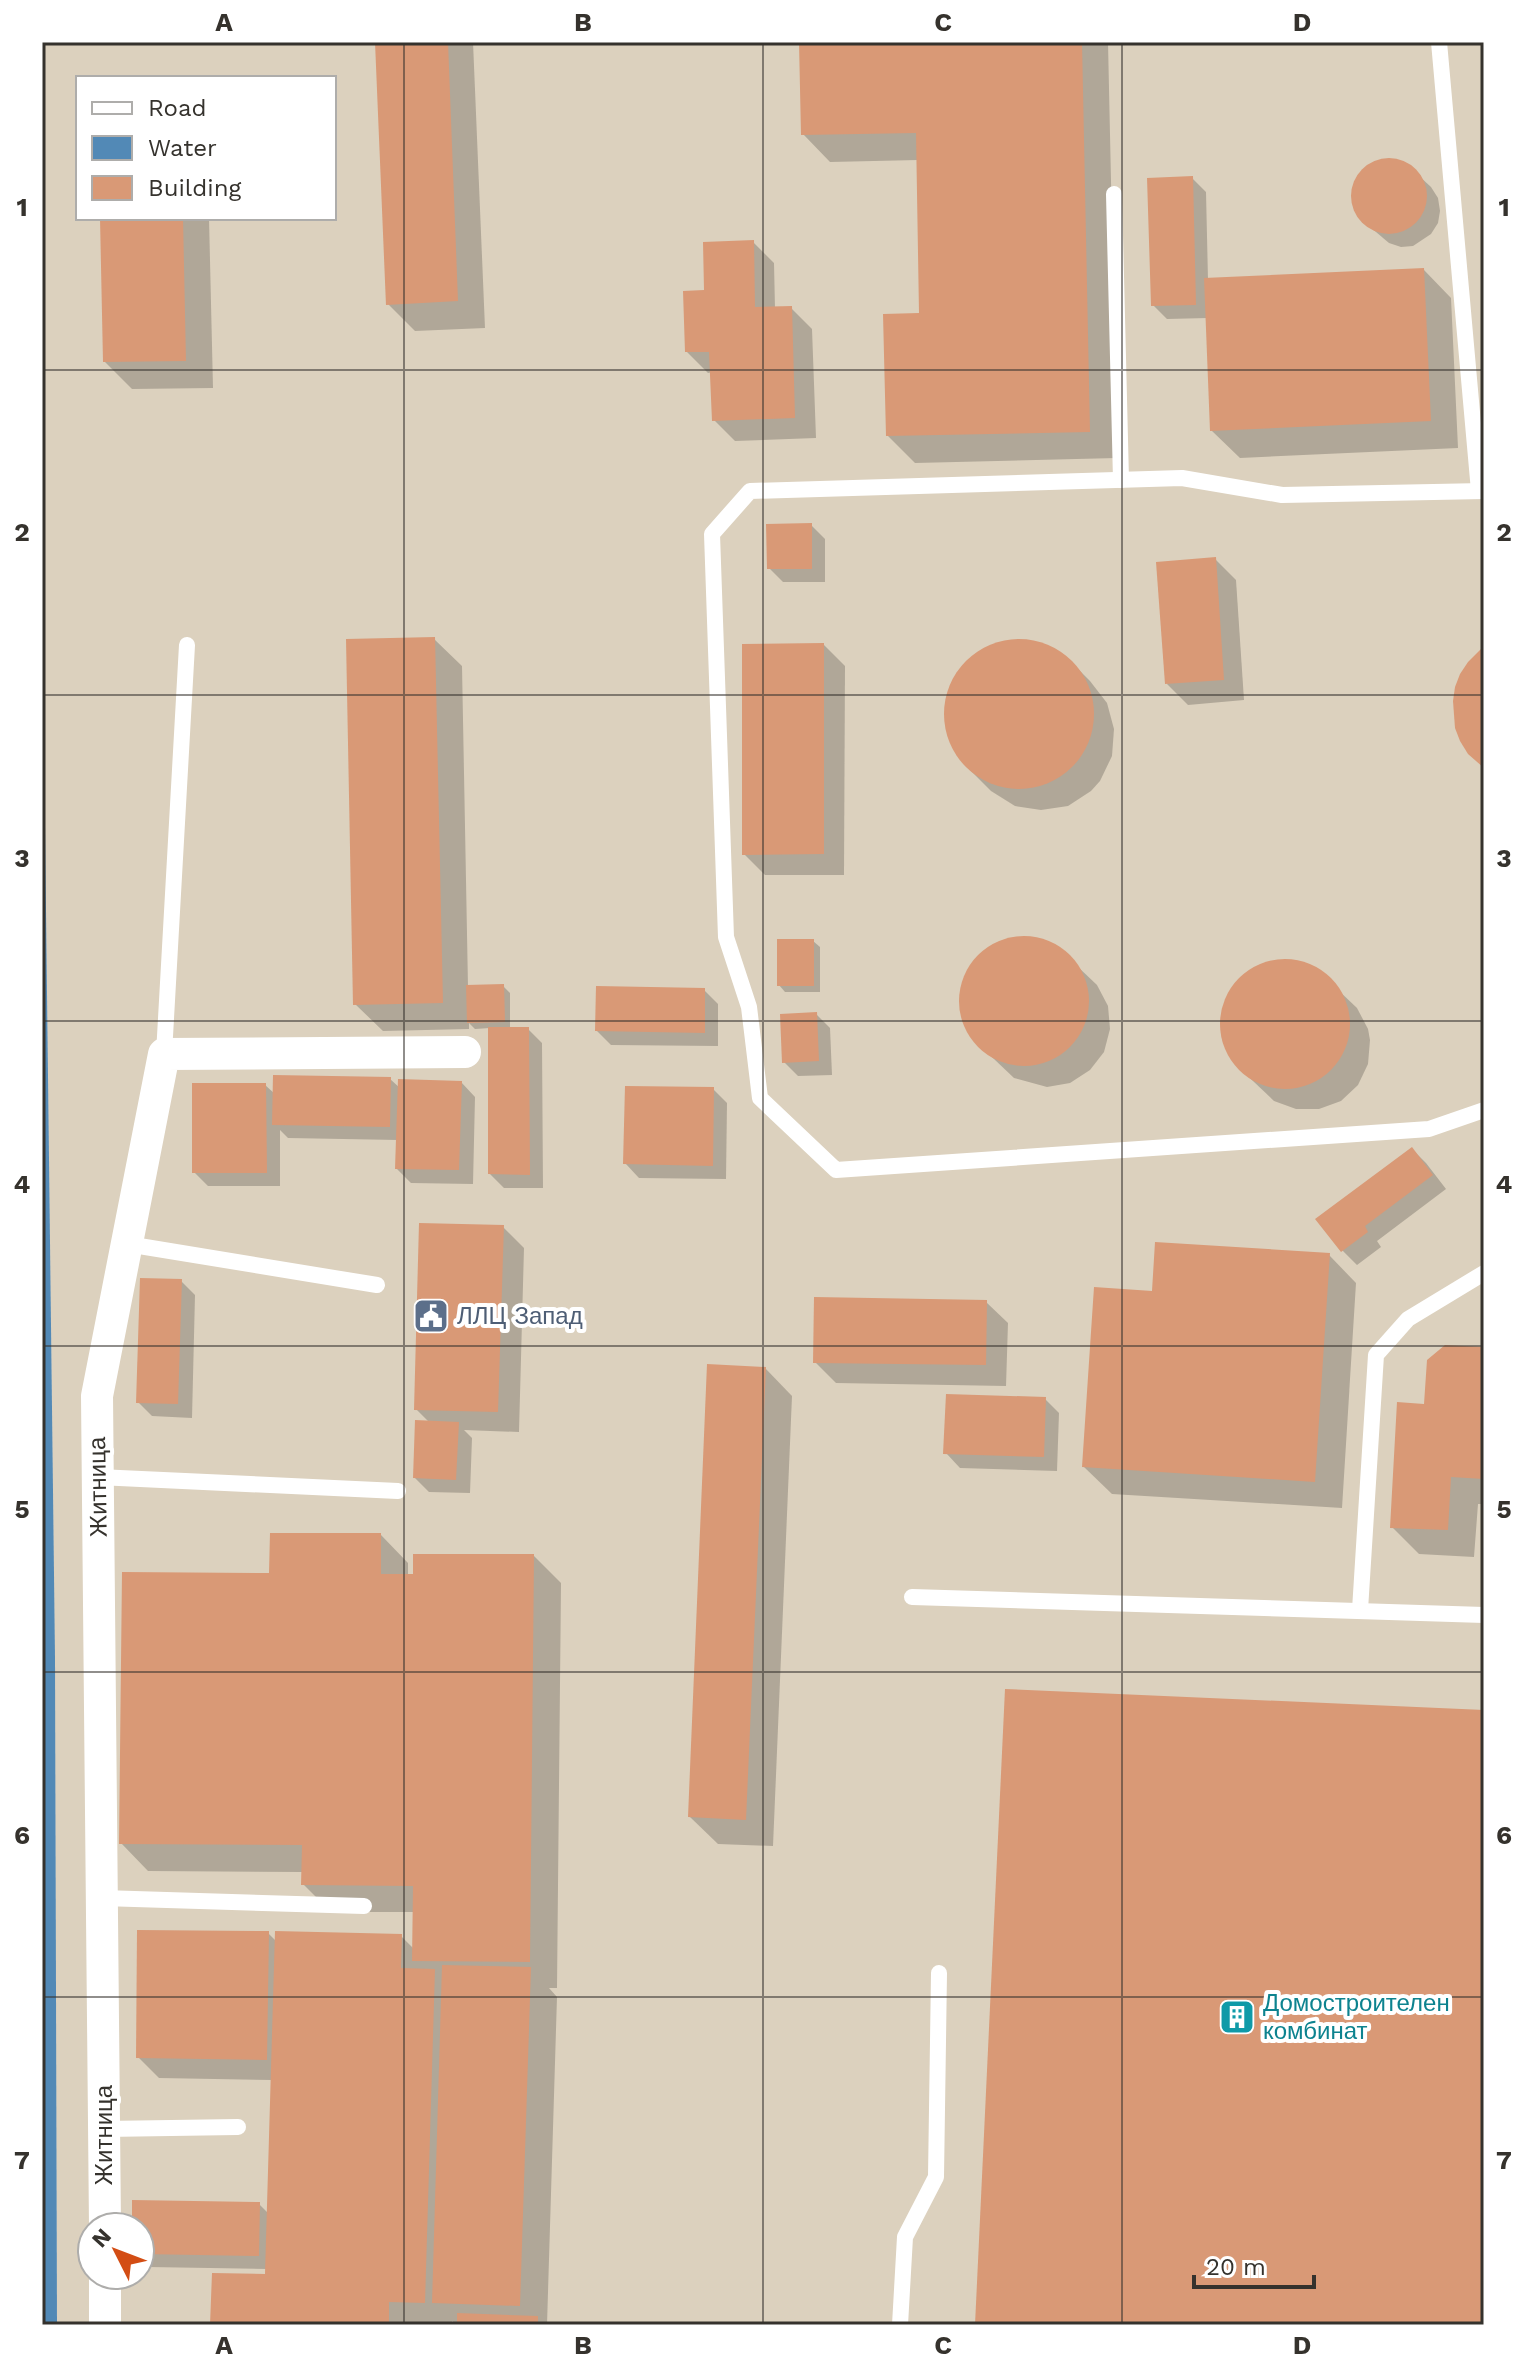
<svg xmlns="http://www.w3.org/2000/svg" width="1526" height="2367" font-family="'Work Sans',sans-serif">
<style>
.built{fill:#dcd1be;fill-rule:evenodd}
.water{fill:#5289b6}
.shadow{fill:#0003}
.building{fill:#d99976}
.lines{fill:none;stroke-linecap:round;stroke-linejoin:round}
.service{stroke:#fff;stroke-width:16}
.minor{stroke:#fff;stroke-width:32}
.grid{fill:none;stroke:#35322d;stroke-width:2;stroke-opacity:0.55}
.labels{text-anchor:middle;stroke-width:8;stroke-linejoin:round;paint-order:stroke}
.service-label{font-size:24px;fill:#4e5e75;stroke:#fff;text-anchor:start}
.street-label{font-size:24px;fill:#35322d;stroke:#fff}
.culture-label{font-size:24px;fill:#0d838f;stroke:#fff;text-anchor:start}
.neatline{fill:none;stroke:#35322d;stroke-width:3}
.grid-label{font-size:26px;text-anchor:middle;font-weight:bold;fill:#35322d}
</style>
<rect width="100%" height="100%" fill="#e5ddd1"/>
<!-- built -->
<path class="built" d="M42,42H1484V2325H57L55,1657L42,577ZM78,78H334V218H78ZM92,2227H140V2275H92Z"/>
<!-- water -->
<polygon class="water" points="42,577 55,1657 57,2325 42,2325"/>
<!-- shadow -->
<g class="shadow">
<polygon points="377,42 473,42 485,328 415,331 388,304"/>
<polygon points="801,42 1108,42 1117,458 915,463 888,436 921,315 918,160 830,162 803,134"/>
<polygon points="1383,160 1406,164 1431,187 1438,198 1440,211 1438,223 1431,234 1413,246 1401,247 1389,243 1363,221 1356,211 1353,195 1355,183 1362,172 1371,164"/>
<polygon points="1192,178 1206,192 1208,280 1424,270 1451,298 1458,448 1240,458 1212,431 1208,318 1167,319 1153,305"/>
<polygon points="102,218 209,218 213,388 132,389 105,362"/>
<polygon points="753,242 774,263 775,309 791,308 812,329 816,438 735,441 714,420 712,372 708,373 687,352"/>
<polygon points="811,525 825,539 825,582 783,582 769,568"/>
<polygon points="1215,559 1236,580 1244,700 1188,705 1167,684"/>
<polygon points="434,639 462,666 468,987 503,986 510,993 510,1029 528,1029 542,1043 543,1188 504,1188 490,1174 490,1028 475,1029 469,1023 469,1029 383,1031 355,1004"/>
<polygon points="1018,641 1045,645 1068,659 1090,681 1107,703 1114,729 1112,756 1100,781 1091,791 1068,806 1041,810 1015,806 991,791 969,769 953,748 945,722 947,695 960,671 969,660 992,646"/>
<polygon points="824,645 845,666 844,875 765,875 744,854"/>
<polygon points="1036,938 1057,947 1097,985 1108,1006 1110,1029 1104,1052 1090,1070 1070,1083 1047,1087 1014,1078 974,1040 963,1019 961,995 967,973 981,955 990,948 1012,939"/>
<polygon points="813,941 820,947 820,992 785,992 779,985"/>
<polygon points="1272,962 1295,962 1317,970 1357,1008 1368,1029 1370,1040 1368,1064 1358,1085 1341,1101 1319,1109 1296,1109 1274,1101 1234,1063 1223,1042 1221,1031 1223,1007 1234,986 1251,971"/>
<polygon points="704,990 718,1004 718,1046 611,1045 597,1031"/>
<polygon points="816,1014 830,1028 832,1075 798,1076 784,1062"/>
<polygon points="390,1079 400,1088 461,1082 475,1097 473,1184 411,1183 397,1169 398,1140 288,1138 280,1130 280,1186 208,1186 194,1172 265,1085 275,1094"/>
<polygon points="713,1089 727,1103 726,1179 639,1178 625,1163"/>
<polygon points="1412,1149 1426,1163 1446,1189 1377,1241 1381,1247 1357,1265 1343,1251 1318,1219"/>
<polygon points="503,1227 524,1248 519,1432 464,1430 472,1438 470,1493 429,1492 415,1478 430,1423 416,1409"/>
<polygon points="1329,1255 1356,1283 1342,1508 1112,1494 1084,1467 1154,1293"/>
<polygon points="181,1281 195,1295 192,1418 152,1416 138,1402"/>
<polygon points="986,1302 1008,1323 1006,1386 836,1383 815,1362"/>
<polygon points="1484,1349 1484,1504 1478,1504 1474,1557 1419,1554 1392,1527 1426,1406"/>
<polygon points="765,1368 792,1396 773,1846 718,1844 690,1817"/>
<polygon points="1045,1399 1059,1413 1057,1471 960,1468 946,1453"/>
<polygon points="381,1535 408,1563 408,1576 534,1556 561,1583 557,1988 549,1988 557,1997 547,2325 456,2325 452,2321 452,2325 212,2325 267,2276 267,2269 148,2267 140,2259 140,2227 134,2227 259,2204 269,2214 273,2080 159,2078 138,2057 268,1933 277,1942 401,1936 414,1949 415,1912 331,1912 303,1884 303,1872 148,1871 121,1843 271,1575"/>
</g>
<!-- building -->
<g class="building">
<polygon points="375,42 448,42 458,301 386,305"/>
<polygon points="799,42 1082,42 1090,432 886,436 883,314 919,313 916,133 801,135"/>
<circle cx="1389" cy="196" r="38"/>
<polygon points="1193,176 1196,305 1151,306 1147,178"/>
<polygon points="100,218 183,218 186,361 103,362"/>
<polygon points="754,240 755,307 792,306 795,418 712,421 709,352 685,352 683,291 704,290 703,242"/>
<polygon points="1424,268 1431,421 1210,431 1204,278"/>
<polygon points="812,523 812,569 767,569 766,524"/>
<polygon points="1216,557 1224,680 1165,684 1156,562"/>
<polygon points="435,637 443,1003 353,1005 346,639"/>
<circle cx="1019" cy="714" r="75"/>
<polygon points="824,643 824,854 742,855 742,644"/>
<polygon points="1484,646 1484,768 1468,754 1460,741 1455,728 1453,701 1455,687 1460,674 1468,662"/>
<circle cx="1024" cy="1001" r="65"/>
<rect x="777" y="939" width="37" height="47"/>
<circle cx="1285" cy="1024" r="65"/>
<polygon points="504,984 505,1022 467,1023 466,985"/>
<polygon points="596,986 705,988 705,1033 595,1031"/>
<polygon points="817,1012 819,1061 782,1063 780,1014"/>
<polygon points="488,1027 529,1027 530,1175 488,1174"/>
<polygon points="273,1075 391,1077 390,1127 272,1125"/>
<polygon points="398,1079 462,1081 459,1170 395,1169"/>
<polygon points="192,1083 266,1083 267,1173 192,1173"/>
<polygon points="625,1086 714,1087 713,1166 623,1164"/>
<polygon points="1412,1147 1433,1175 1365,1226 1368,1232 1341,1252 1315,1219"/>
<polygon points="419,1223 504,1225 498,1412 414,1410"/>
<polygon points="1155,1242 1330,1253 1315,1482 1082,1467 1094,1287 1152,1291"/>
<polygon points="140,1278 182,1279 178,1404 136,1403"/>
<polygon points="814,1297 987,1300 986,1365 813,1363"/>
<polygon points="1445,1345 1484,1347 1484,1479 1451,1477 1448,1530 1390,1528 1397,1402 1424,1404 1427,1360"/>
<polygon points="707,1364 766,1367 746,1820 688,1817"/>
<polygon points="946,1394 1046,1397 1044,1457 943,1454"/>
<polygon points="415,1420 459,1422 456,1480 413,1478"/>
<polygon points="270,1533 381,1533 381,1574 413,1574 413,1554 534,1554 530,1962 412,1961 413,1886 301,1885 302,1845 119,1844 122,1572 269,1573"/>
<polygon points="1005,1689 1484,1710 1484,2325 975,2325"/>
<polygon points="137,1930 269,1931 267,2060 136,2058"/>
<polygon points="275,1931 402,1934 401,1968 435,1969 425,2303 389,2302 389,2325 210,2325 212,2273 265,2274"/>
<polygon points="442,1965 531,1967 520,2306 432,2303"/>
<polygon points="132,2200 260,2202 259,2256 140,2254 140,2227 132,2227"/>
<polygon points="457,2313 538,2316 538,2325 457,2325"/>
</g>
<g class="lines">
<!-- service -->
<g class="service">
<polyline points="1439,42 1479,491"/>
<polyline points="1114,194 1121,480"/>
<polyline points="1484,491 1282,495 1182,478 750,491 712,534 726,937 749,1007 760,1098 836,1170 1429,1129 1484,1110"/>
<polyline points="164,1054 187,645"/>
<polyline points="127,1244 377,1285"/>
<polyline points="98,1477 398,1491"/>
<polyline points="912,1597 1484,1615"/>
<polyline points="1360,1610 1376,1355 1408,1319 1484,1273"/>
<polyline points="102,1898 364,1906"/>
<polyline points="104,2129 238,2127"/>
<polyline points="900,2325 905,2237 936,2177 939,1973"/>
</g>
<!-- minor -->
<g class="minor">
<polyline points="105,2227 97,1396 164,1054 465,1052"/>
<polyline points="105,2275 105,2325"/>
</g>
</g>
<!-- grid -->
<path class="grid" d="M404,42V2325M763,42V2325M1122,42V2325M42,370H1484M42,695H1484M42,1021H1484M42,1346H1484M42,1672H1484M42,1997H1484"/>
<!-- icons -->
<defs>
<symbol id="civic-square" viewBox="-11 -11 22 22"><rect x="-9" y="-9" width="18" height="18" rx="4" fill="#5c6f8a" stroke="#fff"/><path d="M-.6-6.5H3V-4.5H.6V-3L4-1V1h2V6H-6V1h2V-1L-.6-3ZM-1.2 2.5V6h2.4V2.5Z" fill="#fff"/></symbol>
<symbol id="building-square" viewBox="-11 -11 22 22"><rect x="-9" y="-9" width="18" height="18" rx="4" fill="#0f9aa8" stroke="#fff"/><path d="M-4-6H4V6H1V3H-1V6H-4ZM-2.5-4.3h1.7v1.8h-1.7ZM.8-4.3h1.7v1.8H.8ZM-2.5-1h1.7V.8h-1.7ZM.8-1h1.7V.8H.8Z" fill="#fff"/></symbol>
</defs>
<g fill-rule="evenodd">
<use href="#civic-square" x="411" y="1296" width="40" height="40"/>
<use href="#building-square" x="1217" y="1997" width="40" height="40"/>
</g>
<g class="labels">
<!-- service labels -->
<g class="service-label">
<text x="457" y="1324">ЛЛЦ Запад</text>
</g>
<!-- street labels -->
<g class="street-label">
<text transform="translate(98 1487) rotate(-91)" y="8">Житница</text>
<text transform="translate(104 2135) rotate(-90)" y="8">Житница</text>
</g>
<!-- culture labels -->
<g class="culture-label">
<text x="1263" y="2011">Домостроителен<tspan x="1263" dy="28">комбинат</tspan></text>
</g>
</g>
<!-- border -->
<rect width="1526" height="2367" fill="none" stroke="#ffffff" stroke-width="88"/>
<!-- legend -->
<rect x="76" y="76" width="260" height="144" fill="#ffffff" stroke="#aeadab" stroke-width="2"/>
<rect x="92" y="102" width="40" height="12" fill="#ffffff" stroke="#aeadab" stroke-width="2"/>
<text x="148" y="116" font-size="24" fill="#35322d">Road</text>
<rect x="92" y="136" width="40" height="24" fill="#5289b6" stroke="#aeadab" stroke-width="2"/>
<text x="148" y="156" font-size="24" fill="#35322d">Water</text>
<rect x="92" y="176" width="40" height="24" fill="#d99976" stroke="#aeadab" stroke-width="2"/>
<text x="148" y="196" font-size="24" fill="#35322d">Building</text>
<!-- north arrow -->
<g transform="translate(116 2251) rotate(312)"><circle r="38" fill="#ffffff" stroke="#aeadab" stroke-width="2"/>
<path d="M0-6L14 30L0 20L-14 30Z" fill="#d34d14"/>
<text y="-12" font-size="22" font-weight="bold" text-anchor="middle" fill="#35322d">N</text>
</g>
<!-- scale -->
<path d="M1194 2275v12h120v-12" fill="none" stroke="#35322d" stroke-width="4"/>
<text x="1206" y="2275" font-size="24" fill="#35322d" stroke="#ffffff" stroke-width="6" paint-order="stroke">20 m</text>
<rect x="44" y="44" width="1438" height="2279" class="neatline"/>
<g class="grid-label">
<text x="224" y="31">A</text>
<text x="583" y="31">B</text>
<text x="943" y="31">C</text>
<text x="1302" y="31">D</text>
<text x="22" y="216">1</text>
<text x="1504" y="216">1</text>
<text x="22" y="541">2</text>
<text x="1504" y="541">2</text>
<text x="22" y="867">3</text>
<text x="1504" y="867">3</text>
<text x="22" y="1193">4</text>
<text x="1504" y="1193">4</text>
<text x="22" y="1518">5</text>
<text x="1504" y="1518">5</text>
<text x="22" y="1844">6</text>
<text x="1504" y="1844">6</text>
<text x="22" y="2169">7</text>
<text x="1504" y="2169">7</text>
<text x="224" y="2354">A</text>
<text x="583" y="2354">B</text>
<text x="943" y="2354">C</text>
<text x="1302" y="2354">D</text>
</g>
</svg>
